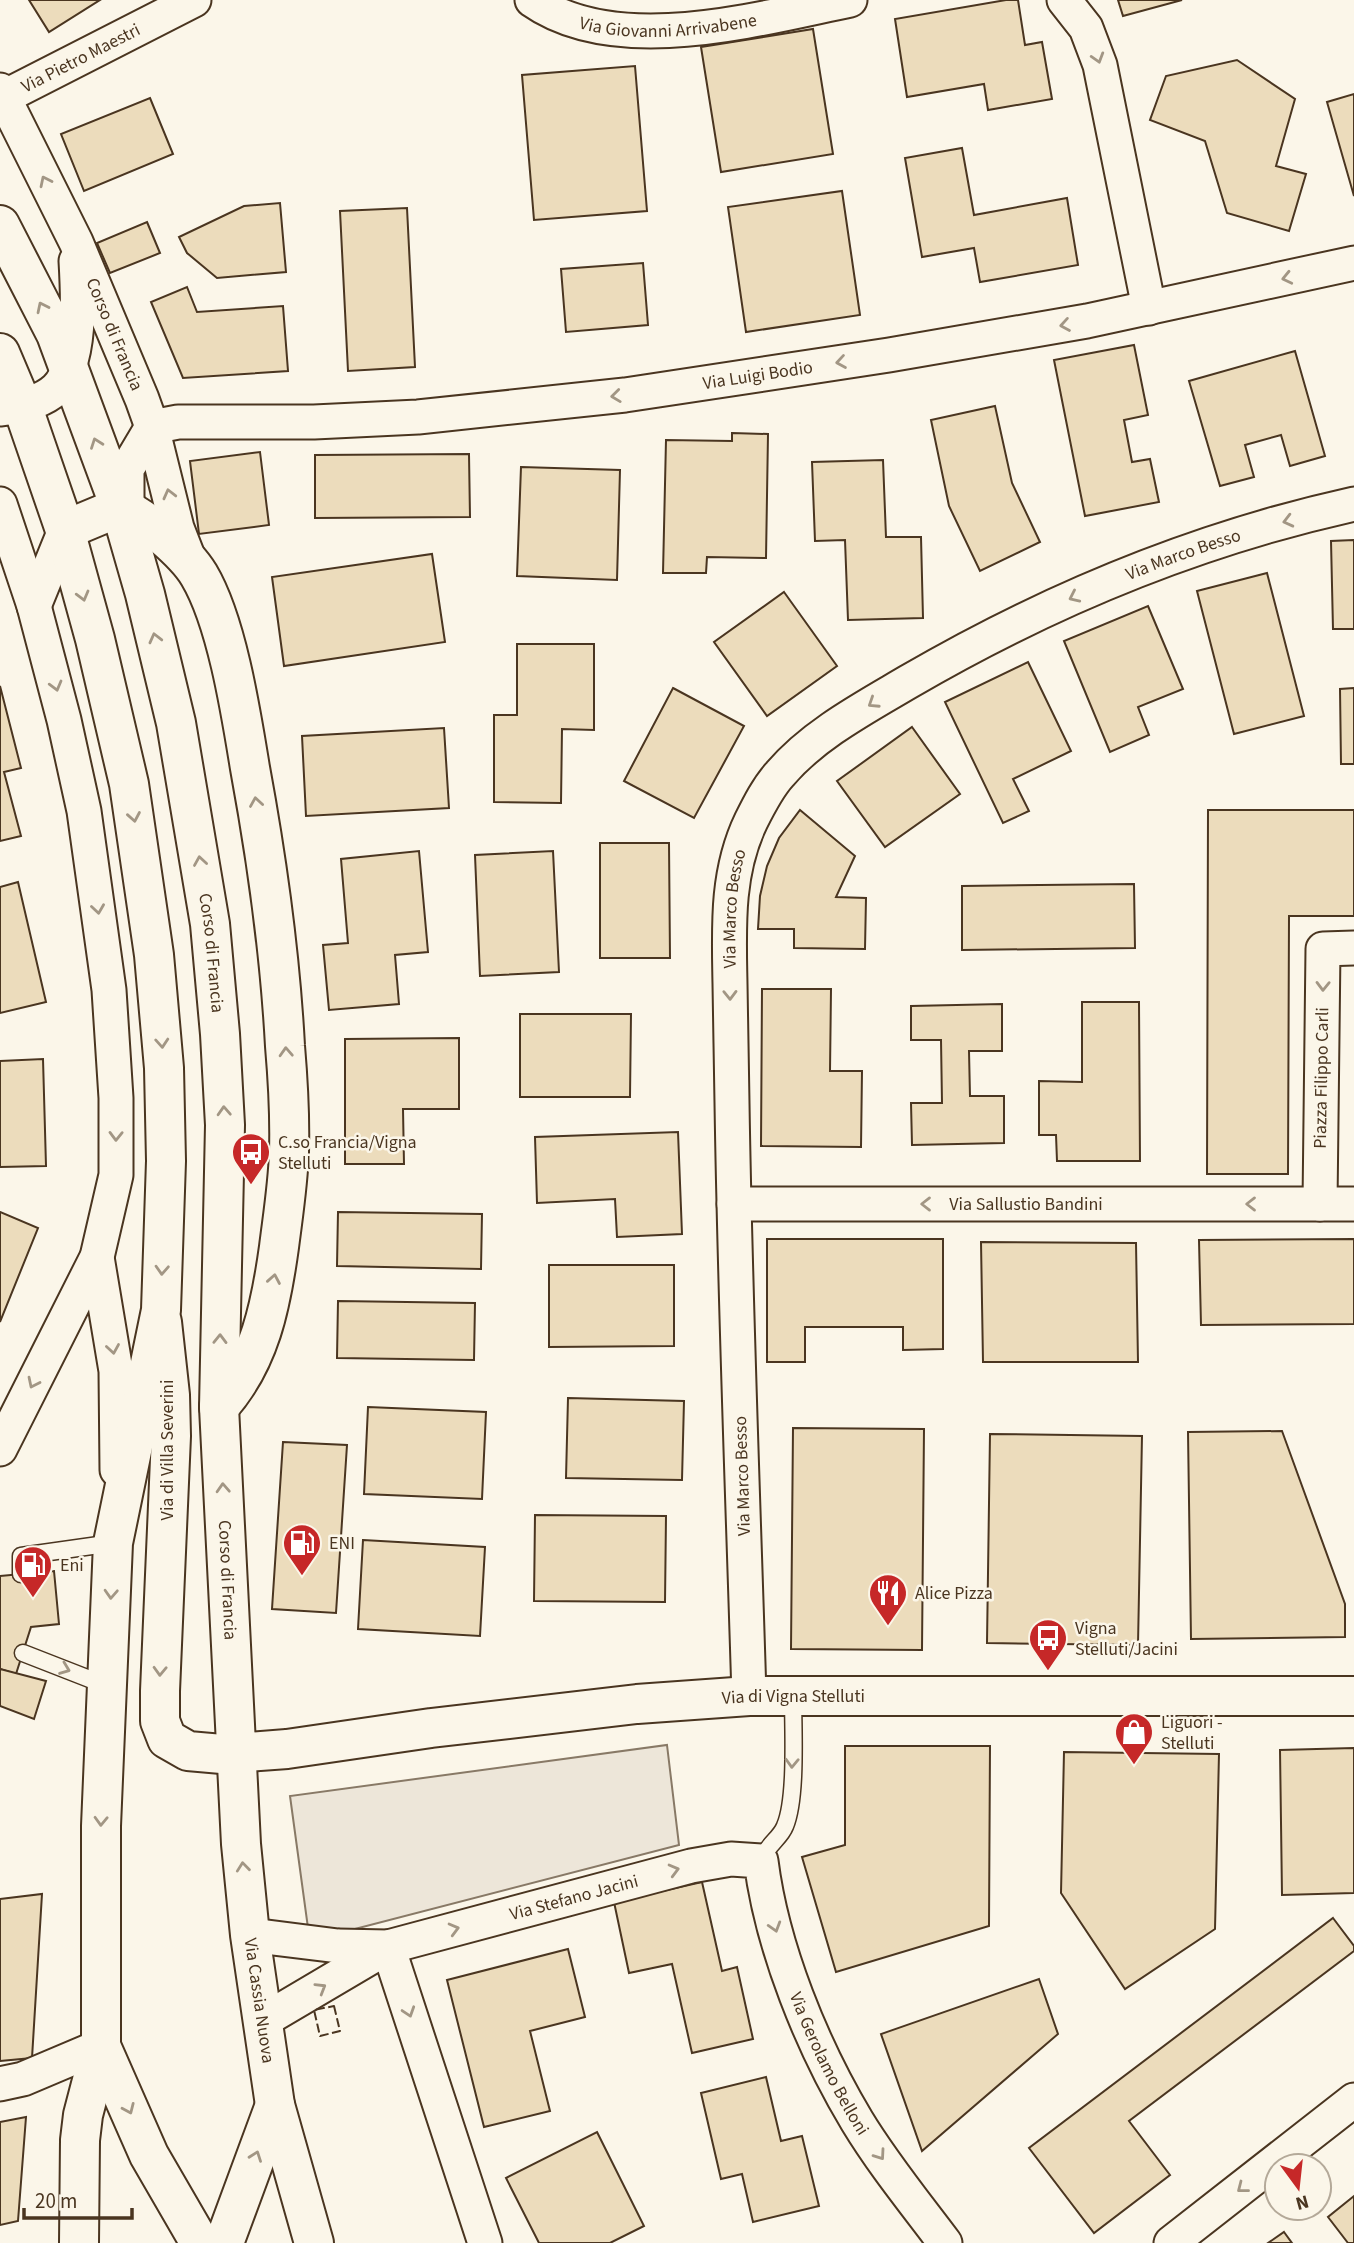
<svg xmlns="http://www.w3.org/2000/svg" width="1354" height="2243" font-family="'Source Sans 3',sans-serif">
<style>
.green{fill:#ede6d9;stroke:#887966;stroke-width:2}
.building{fill:#ecdcbc;stroke:#4a3520;stroke-width:2}
.lines{fill:none;stroke-linecap:round;stroke-linejoin:round}
.lane-casing{stroke:#4a3520;stroke-width:19}
.street-casing{stroke:#4a3520;stroke-width:37}
.secondary-casing{stroke:#4a3520;stroke-width:42}
.primary-casing{stroke:#4a3520;stroke-width:42}
.lane{stroke:#fbf6e9;stroke-width:16}
.street{stroke:#fbf6e9;stroke-width:33}
.secondary{stroke:#fbf6e9;stroke-width:38}
.primary{stroke:#fbf6e9;stroke-width:38}
.fence{stroke:#4a3520;stroke-width:2;stroke-dasharray:9 3.5;stroke-linecap:butt}
.oneway{stroke:#a29684}
.labels{text-anchor:middle;stroke-width:5;stroke-linejoin:round;paint-order:stroke}
.street-label{font-size:18px;fill:#4a3520;stroke:#fbf6e9}
.poi-label{font-size:18px;fill:#4a3520;stroke:#fbf6e9;text-anchor:start}
</style>
<rect width="100%" height="100%" fill="#fbf6e9"/>
<!-- green -->
<polygon class="green" points="667,1745 679,1845 351,1930 308,1928 290,1796"/>
<!-- building -->
<g class="building">
<polygon points="29,0 100,0 49,32"/>
<polygon points="1006,0 1018,0 1025,45 1042,42 1052,99 988,110 984,84 907,97 895,19"/>
<polygon points="1118,0 1182,0 1123,16"/>
<polygon points="813,29 833,154 721,172 701,47"/>
<polygon points="1237,60 1295,99 1276,166 1306,174 1289,231 1227,213 1205,141 1150,120 1166,76"/>
<polygon points="635,66 647,211 534,220 522,75"/>
<polygon points="1354,94 1354,196 1327,102"/>
<polygon points="150,98 173,154 84,191 61,134"/>
<polygon points="962,148 974,215 1067,198 1078,265 980,282 974,248 922,257 905,158"/>
<polygon points="842,191 860,315 746,332 728,207"/>
<polygon points="280,203 286,272 217,278 187,253 179,237 244,206"/>
<polygon points="407,208 415,367 348,371 340,211"/>
<polygon points="147,222 160,253 110,273 97,243"/>
<polygon points="643,263 648,325 566,332 561,269"/>
<polygon points="187,287 197,312 283,306 288,371 183,378 151,302"/>
<polygon points="1134,345 1148,415 1124,420 1132,462 1150,459 1159,502 1085,516 1054,360"/>
<polygon points="1295,351 1325,456 1290,466 1281,435 1245,445 1254,477 1220,486 1189,381"/>
<polygon points="995,406 1012,483 1040,542 980,571 949,506 931,420"/>
<polygon points="732,433 768,434 766,558 707,557 706,573 663,573 666,440 732,441"/>
<polygon points="260,452 269,525 199,534 190,461"/>
<polygon points="469,454 470,517 315,518 315,455"/>
<polygon points="883,460 886,537 921,537 923,618 848,620 845,540 815,541 812,462"/>
<polygon points="521,467 620,470 617,580 517,576"/>
<polygon points="1354,540 1354,629 1333,629 1331,541"/>
<polygon points="432,554 445,642 284,666 272,577"/>
<polygon points="1267,573 1304,716 1234,734 1197,591"/>
<polygon points="784,592 837,666 767,716 714,642"/>
<polygon points="1148,606 1183,689 1138,707 1149,735 1110,752 1064,641"/>
<polygon points="517,644 594,644 594,730 562,729 561,803 494,802 494,715 517,715"/>
<polygon points="1028,662 1071,751 1013,779 1029,811 1003,823 945,702"/>
<polygon points="0,686 21,768 4,772 21,836 0,841"/>
<polygon points="673,688 744,726 694,818 624,781"/>
<polygon points="1354,688 1354,764 1341,764 1340,689"/>
<polygon points="912,727 960,794 885,847 837,781"/>
<polygon points="444,728 449,808 306,816 302,736"/>
<polygon points="800,810 855,856 836,897 866,898 865,949 794,948 794,929 758,929 760,896 767,866 779,838"/>
<polygon points="1208,810 1354,810 1354,916 1289,916 1288,1174 1207,1174"/>
<polygon points="600,843 669,843 670,958 600,958"/>
<polygon points="419,851 428,952 395,955 399,1004 329,1010 323,945 348,943 341,859"/>
<polygon points="553,851 559,972 480,976 475,855"/>
<polygon points="18,882 46,1002 0,1013 0,887"/>
<polygon points="1134,884 1135,948 962,950 962,886"/>
<polygon points="762,989 831,989 830,1071 862,1071 861,1147 761,1146"/>
<polygon points="1082,1002 1139,1002 1140,1161 1057,1161 1056,1135 1039,1135 1039,1081 1082,1082"/>
<polygon points="1002,1004 1002,1051 969,1051 970,1096 1004,1096 1004,1143 912,1145 911,1103 942,1103 941,1040 911,1040 911,1006"/>
<polygon points="520,1014 631,1014 630,1097 520,1097"/>
<polygon points="459,1038 459,1109 403,1109 404,1164 345,1164 345,1039"/>
<polygon points="43,1059 46,1166 0,1167 0,1061"/>
<polygon points="678,1132 682,1234 617,1237 615,1199 537,1203 535,1137"/>
<polygon points="0,1212 38,1228 0,1322"/>
<polygon points="338,1212 482,1214 481,1269 337,1266"/>
<polygon points="767,1239 943,1239 943,1349 903,1350 903,1327 805,1327 805,1362 767,1362"/>
<polygon points="1354,1239 1354,1324 1201,1325 1199,1240"/>
<polygon points="981,1242 1136,1243 1138,1362 983,1362"/>
<polygon points="549,1265 674,1265 674,1346 549,1347"/>
<polygon points="338,1301 475,1303 474,1360 337,1358"/>
<polygon points="568,1398 684,1401 682,1480 566,1478"/>
<polygon points="368,1407 486,1412 482,1499 364,1494"/>
<polygon points="793,1428 924,1429 922,1650 791,1649"/>
<polygon points="1282,1431 1345,1604 1345,1637 1191,1639 1188,1432"/>
<polygon points="990,1434 1142,1436 1138,1645 987,1643"/>
<polygon points="283,1442 347,1445 336,1613 272,1609"/>
<polygon points="535,1515 666,1516 665,1602 534,1601"/>
<polygon points="363,1540 485,1547 480,1636 358,1629"/>
<polygon points="54,1571 59,1624 31,1627 16,1674 0,1669 0,1576"/>
<polygon points="0,1669 46,1681 34,1719 0,1706"/>
<polygon points="845,1746 990,1746 989,1926 836,1972 802,1857 845,1845"/>
<polygon points="1354,1748 1354,1893 1282,1895 1280,1750"/>
<polygon points="1064,1752 1219,1754 1215,1929 1125,1989 1061,1893"/>
<polygon points="702,1882 722,1971 737,1967 753,2039 692,2053 672,1964 629,1973 614,1902"/>
<polygon points="42,1894 32,2058 0,2061 0,1899"/>
<polygon points="1333,1918 1354,1946 1354,1951 1129,2121 1170,2175 1094,2233 1029,2148"/>
<polygon points="568,1949 585,2017 530,2031 550,2111 484,2127 447,1980"/>
<polygon points="1039,1979 1058,2034 922,2151 881,2034"/>
<polygon points="766,2077 781,2141 802,2136 819,2206 753,2222 742,2174 721,2179 701,2093"/>
<polygon points="26,2117 18,2221 0,2225 0,2122"/>
<polygon points="597,2132 644,2226 610,2243 539,2243 506,2178"/>
<polygon points="1354,2196 1354,2243 1348,2243 1328,2217"/>
<polygon points="1284,2232 1292,2243 1268,2243"/>
</g>
<g class="lines">
<defs>
<g id="lane">
<polyline points="21,1574 21,1556 113,1543"/>
<polyline points="23,1653 105,1685"/>
<path d="M761,1861C768,1843 780,1839 785,1826C797,1798 793,1727 793,1695"/>
</g>
<g id="street">
<path id="s1" d="M532,0C616,59 757,19 850,0"/>
<polyline points="1064,0 1086,28 1100,65 1149,308"/>
<path id="s2" d="M0,90L76,242L142,399L152,427L177,528L189,559"/>
<path id="s3" d="M4,97L194,0"/>
<path d="M0,409C19,407 42,402 56,389C82,364 78,295 76,261"/>
<path id="s4" d="M152,427L178,422H314L418,417L625,395L889,355L1087,321L1354,263"/>
<polyline points="0,504 34,606 64,720 84,811 109,990 116,1098 116,1175 97,1257 0,1449"/>
<polyline points="120,507 127,498 127,469 152,427"/>
<polyline points="34,606 65,530"/>
<polyline points="1354,948 1323,949 1320,1204 1354,1204"/>
<path id="s5" d="M734,1204H1320"/>
<polyline points="97,1257 116,1371 117,1470"/>
<path id="s6" d="M749,1696C743,1498 735,1300 732,1103C731,1063 731,1024 730,984C729,928 726,873 751,821C759,805 768,787 780,774C813,735 864,708 908,682C1047,601 1196,539 1354,504"/>
<path id="s7" d="M250,1935L338,1946L388,1947L691,1866L731,1859L761,1861C772,1948 812,2046 857,2121C883,2164 915,2203 945,2243"/>
<polyline points="388,1947 485,2243"/>
<polyline points="261,2022 388,1947"/>
<polyline points="0,2084 23,2079 101,2046"/>
<polyline points="1171,2243 1354,2100"/>
</g>
<g id="secondary">
<path d="M65,530L120,507C143,516 186,553 199,575C227,622 241,713 250,768C267,860 280,953 285,1046C288,1081 290,1117 289,1152C288,1184 283,1215 279,1247C271,1305 260,1362 219,1407"/>
<path id="s8" d="M162,1322L170,1395L171,1436L160,1691V1721L167,1739L188,1751L222,1754L287,1749L431,1728L637,1704L749,1696H1354"/>
</g>
<g id="primary">
<path id="s9" d="M0,225L56,334L120,507L145,594L176,723L210,924L220,1034L225,1125L219,1407L241,1844L250,1935L275,2105L314,2243"/>
<polyline points="0,353 22,405 65,530 95,639 129,784 154,955 164,1068 166,1161 161,1310 113,1543 101,1826 101,2046 83,2115 80,2140 79,2243"/>
<polyline points="101,2046 149,2155 200,2243"/>
<polyline points="224,2243 275,2105"/>
</g>
</defs>
<!-- lane casing -->
<use href="#lane" class="lane-casing"/>
<!-- street casing -->
<use href="#street" class="street-casing"/>
<!-- secondary casing -->
<use href="#secondary" class="secondary-casing"/>
<!-- primary casing -->
<use href="#primary" class="primary-casing"/>
<!-- lane -->
<use href="#lane" class="lane"/>
<!-- street -->
<use href="#street" class="street"/>
<!-- secondary -->
<use href="#secondary" class="secondary"/>
<!-- primary -->
<use href="#primary" class="primary"/>
<!-- fence -->
<polygon class="fence" points="334,2006 340,2031 320,2036 314,2010"/>
</g>
<!-- one-way arrows -->
<defs><path id="oneway-chevron" d="M-2-3.5L2.5 0L-2 3.5" fill="none" stroke-width="1.6" stroke-linecap="round" stroke-linejoin="round" transform="scale(1.75)"/></defs>
<g class="oneway">
<use href="#oneway-chevron" transform="translate(1098 58) rotate(73)"/>
<use href="#oneway-chevron" transform="translate(45 181) rotate(-116)"/>
<use href="#oneway-chevron" transform="translate(1287 278) rotate(167)"/>
<use href="#oneway-chevron" transform="translate(42 307) rotate(-116)"/>
<use href="#oneway-chevron" transform="translate(1065 325) rotate(170)"/>
<use href="#oneway-chevron" transform="translate(841 362) rotate(171)"/>
<use href="#oneway-chevron" transform="translate(616 396) rotate(173)"/>
<use href="#oneway-chevron" transform="translate(96 443) rotate(-110)"/>
<use href="#oneway-chevron" transform="translate(169 494) rotate(-104)"/>
<use href="#oneway-chevron" transform="translate(1288 521) rotate(166)"/>
<use href="#oneway-chevron" transform="translate(83 596) rotate(75)"/>
<use href="#oneway-chevron" transform="translate(1074 597) rotate(155)"/>
<use href="#oneway-chevron" transform="translate(155 638) rotate(-104)"/>
<use href="#oneway-chevron" transform="translate(56 686) rotate(75)"/>
<use href="#oneway-chevron" transform="translate(873 703) rotate(147)"/>
<use href="#oneway-chevron" transform="translate(256 802) rotate(-99)"/>
<use href="#oneway-chevron" transform="translate(134 817) rotate(80)"/>
<use href="#oneway-chevron" transform="translate(200 861) rotate(-99)"/>
<use href="#oneway-chevron" transform="translate(98 909) rotate(82)"/>
<use href="#oneway-chevron" transform="translate(1323 986) rotate(91)"/>
<use href="#oneway-chevron" transform="translate(730 995) rotate(89)"/>
<use href="#oneway-chevron" transform="translate(162 1043) rotate(86)"/>
<use href="#oneway-chevron" transform="translate(286 1052) rotate(-93)"/>
<use href="#oneway-chevron" transform="translate(224 1111) rotate(-93)"/>
<use href="#oneway-chevron" transform="translate(116 1136) rotate(91)"/>
<use href="#oneway-chevron" transform="translate(926 1204) rotate(-180)"/>
<use href="#oneway-chevron" transform="translate(1251 1204) rotate(-180)"/>
<use href="#oneway-chevron" transform="translate(162 1270) rotate(93)"/>
<use href="#oneway-chevron" transform="translate(274 1279) rotate(-80)"/>
<use href="#oneway-chevron" transform="translate(220 1339) rotate(-89)"/>
<use href="#oneway-chevron" transform="translate(113 1349) rotate(81)"/>
<use href="#oneway-chevron" transform="translate(33 1383) rotate(116)"/>
<use href="#oneway-chevron" transform="translate(223 1488) rotate(-93)"/>
<use href="#oneway-chevron" transform="translate(111 1594) rotate(93)"/>
<use href="#oneway-chevron" transform="translate(65 1669) rotate(21)"/>
<use href="#oneway-chevron" transform="translate(160 1671) rotate(92)"/>
<use href="#oneway-chevron" transform="translate(792 1763) rotate(92)"/>
<use href="#oneway-chevron" transform="translate(101 1821) rotate(92)"/>
<use href="#oneway-chevron" transform="translate(243 1867) rotate(-96)"/>
<use href="#oneway-chevron" transform="translate(674 1870) rotate(-15)"/>
<use href="#oneway-chevron" transform="translate(775 1927) rotate(73)"/>
<use href="#oneway-chevron" transform="translate(454 1929) rotate(-15)"/>
<use href="#oneway-chevron" transform="translate(321 1988) rotate(-31)"/>
<use href="#oneway-chevron" transform="translate(409 2012) rotate(72)"/>
<use href="#oneway-chevron" transform="translate(129 2109) rotate(66)"/>
<use href="#oneway-chevron" transform="translate(880 2155) rotate(55)"/>
<use href="#oneway-chevron" transform="translate(256 2156) rotate(-70)"/>
<use href="#oneway-chevron" transform="translate(1242 2188) rotate(142)"/>
</g>
<!-- icons -->
<defs>
<symbol id="bus-pin" viewBox="-11 -11 22 30"><path d="M0 17L-7.5 6A9.5 9.5 0 1 1 7.5 6Z" fill="#c62828" stroke="#fbf6e9"/><path d="M-5-6H5V4H4V6H2V4H-2V6H-4V4H-5ZM-3.5-4V0h7V-4ZM-3.5 1.2v1.5H-2V1.2ZM2 1.2v1.5H3.5V1.2Z" fill="#fff"/></symbol>
<symbol id="fuel-pin" viewBox="-11 -11 22 30"><path d="M0 17L-7.5 6A9.5 9.5 0 1 1 7.5 6Z" fill="#c62828" stroke="#fbf6e9"/><path d="M-5.5-6h7V0h2V4h1.3V-2.5L3-4.5l.8-.8L6-3V5H2.5V1h-1V6h-7ZM-4.2-4.7v3.2H.2V-4.7Z" fill="#fff"/></symbol>
<symbol id="restaurant-pin" viewBox="-11 -11 22 30"><path d="M0 17L-7.5 6A9.5 9.5 0 1 1 7.5 6Z" fill="#c62828" stroke="#fbf6e9"/><path d="M-5-6h1v4h1v-4h1v4h1v-4h1v5L-1.5 .5V6h-2V.5L-5-1ZM5-6V6H3V1.5H1.5Q1.5-4 5-6Z" fill="#fff"/></symbol>
<symbol id="shop-pin" viewBox="-11 -11 22 30"><path d="M0 17L-7.5 6A9.5 9.5 0 1 1 7.5 6Z" fill="#c62828" stroke="#fbf6e9"/><path d="M-5-2.5h2.3a2.7 3.5 0 0 1 5.4 0H5L5.5 6h-11ZM-1.5-2.5h3a1.5 2.3 0 0 0-3 0Z" fill="#fff"/></symbol>
</defs>
<g fill-rule="evenodd">
<use href="#bus-pin" x="229" y="1130" width="44" height="60"/>
<use href="#fuel-pin" x="280" y="1521" width="44" height="60"/>
<use href="#fuel-pin" x="11" y="1543" width="44" height="60"/>
<use href="#restaurant-pin" x="866" y="1571" width="44" height="60"/>
<use href="#bus-pin" x="1026" y="1616" width="44" height="60"/>
<use href="#shop-pin" x="1112" y="1710" width="44" height="60"/>
</g>
<g class="labels">
<!-- street labels -->
<g class="street-label">
<text dy="6" stroke="none"><textPath href="#s1" startOffset="142">Via Giovanni Arrivabene</textPath></text>
<text dy="6" stroke="none"><textPath href="#s3" startOffset="86">Via Pietro Maestri</textPath></text>
<text dy="6" stroke="none"><textPath href="#s2" startOffset="270">Corso di Francia</textPath></text>
<text dy="6" stroke="none"><textPath href="#s4" startOffset="609">Via Luigi Bodio</textPath></text>
<text dy="6" stroke="none"><textPath href="#s6" startOffset="1396">Via Marco Besso</textPath></text>
<text dy="6" stroke="none"><textPath href="#s6" startOffset="788">Via Marco Besso</textPath></text>
<text dy="6" stroke="none"><textPath href="#s9" startOffset="763">Corso di Francia</textPath></text>
<text transform="translate(1321 1078) rotate(-89)" y="6">Piazza Filippo Carli</text>
<text dy="6" stroke="none"><textPath href="#s5" startOffset="292">Via Sallustio Bandini</textPath></text>
<text transform="translate(167 1450) rotate(-90)" y="6">Via di Villa Severini</text>
<text transform="translate(742 1476) rotate(-92)" y="6">Via Marco Besso</text>
<text dy="6" stroke="none"><textPath href="#s9" startOffset="1391">Corso di Francia</textPath></text>
<text dy="6" stroke="none"><textPath href="#s8" startOffset="1052">Via di Vigna Stelluti</textPath></text>
<text dy="6" stroke="none"><textPath href="#s7" startOffset="331">Via Stefano Jacini</textPath></text>
<text dy="6" stroke="none"><textPath href="#s9" startOffset="1813">Via Cassia Nuova</textPath></text>
<text dy="6" stroke="none"><textPath href="#s7" startOffset="738">Via Gerolamo Belloni</textPath></text>
</g>
<!-- poi labels -->
<g class="poi-label">
<text x="278" y="1148">C.so Francia/Vigna<tspan x="278" dy="21">Stelluti</tspan></text>
<text x="329" y="1549">ENI</text>
<text x="60" y="1571">Eni</text>
<text x="915" y="1599">Alice Pizza</text>
<text x="1075" y="1634">Vigna<tspan x="1075" dy="21">Stelluti/Jacini</tspan></text>
<text x="1161" y="1728">Liguori -<tspan x="1161" dy="21">Stelluti</tspan></text>
</g>
</g>
<!-- north arrow -->
<g transform="translate(1298 2187) rotate(165)"><circle r="33" fill="#fbf6e9" stroke="#b4a999" stroke-width="2"/>
<path d="M0-5L12 26L0 18L-12 26Z" fill="#c62828"/>
<text y="-10" font-size="19" font-weight="bold" text-anchor="middle" fill="#4a3520">N</text>
</g>
<!-- scale -->
<path d="M24 2208v10h108v-10" fill="none" stroke="#4a3520" stroke-width="3.5"/>
<text x="35" y="2208" font-size="21" fill="#4a3520" stroke="#fbf6e9" stroke-width="5" paint-order="stroke">20 m</text>
</svg>
